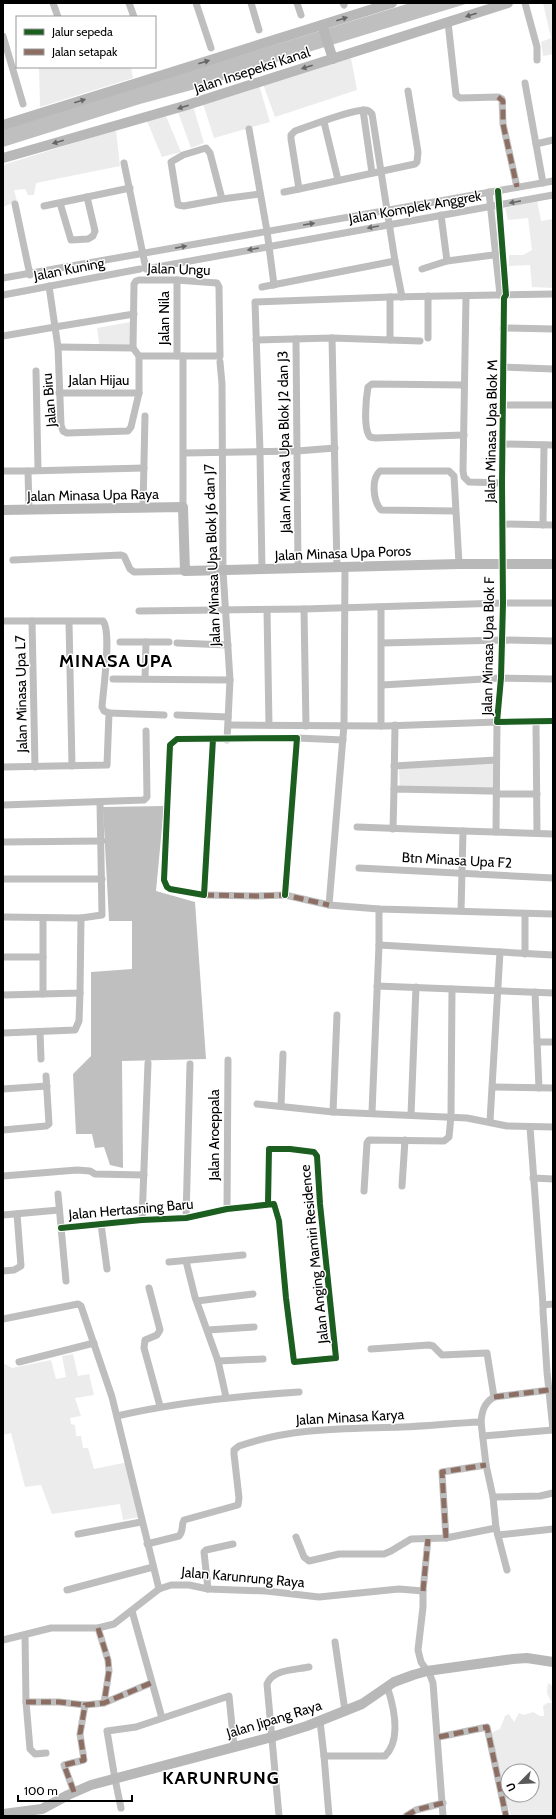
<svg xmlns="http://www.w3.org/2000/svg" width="556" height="1819" font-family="Cabin,sans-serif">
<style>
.green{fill:#ececec;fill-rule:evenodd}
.water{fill:#bfbfbf}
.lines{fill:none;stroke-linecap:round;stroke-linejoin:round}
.street{stroke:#bebebe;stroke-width:7}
.secondary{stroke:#b8b8b8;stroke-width:10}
.quiet{stroke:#8d6e63;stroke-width:5;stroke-dasharray:10 5;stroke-linecap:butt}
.cycleway-casing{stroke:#fff;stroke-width:8}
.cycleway{stroke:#1b5e20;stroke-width:6}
.oneway{fill:#656565}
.oneway2{fill:#686868}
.labels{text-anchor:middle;stroke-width:3;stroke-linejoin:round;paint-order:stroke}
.street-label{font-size:14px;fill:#000;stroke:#fff}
.district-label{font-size:18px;font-weight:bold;letter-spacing:1px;fill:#000;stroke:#fff}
</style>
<rect width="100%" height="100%" fill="#fff"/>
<!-- green -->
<g class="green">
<polygon points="543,3 553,3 553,54 543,56 541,42 551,38"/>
<polygon points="351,58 357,90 275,117 263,84"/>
<polygon points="39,67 131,67 133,78 40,107"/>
<polygon points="259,85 270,122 214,138 203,104"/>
<polygon points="193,106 204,143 191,148 178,112"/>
<polygon points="165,114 181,152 162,157 147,121"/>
<polygon points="116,130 120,166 36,183 34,195 28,195 25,189 14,190 17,201 3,207 3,165"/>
<polygon points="537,200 541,221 553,219 553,288 532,287 530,265 509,266 509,255 523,255 532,250 528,218 508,220 505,208"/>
<polygon points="130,322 131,351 100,350 97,328"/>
<polygon points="494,762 494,795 400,792 399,769"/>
<polygon points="73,1354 78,1376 89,1374 94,1395 75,1398 81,1416 70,1418 71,1424 75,1425 76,1436 81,1436 83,1448 88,1448 94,1469 128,1462 140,1517 123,1520 120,1504 52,1514 41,1485 25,1487 11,1433 3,1435 3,1363 12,1368 51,1360 56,1379 66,1377 62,1356"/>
<path d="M548,1683L553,1686V1816H511L509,1809L502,1801L504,1789L489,1738L493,1732L500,1729L505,1716L509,1714L514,1722L519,1713L524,1715L533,1712L540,1716H544L543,1706L547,1703H552L547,1693ZM508,1771H532V1795H508Z"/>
</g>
<!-- water -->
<g class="water">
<polygon points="410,3 469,3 279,61 199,88 140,104 3,147 3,129"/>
<polygon points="164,806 156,891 195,902 206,1059 122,1061 123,1168 110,1165 104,1147 95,1148 92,1134 76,1134 73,1074 91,1056 91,972 132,969 132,921 109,921 103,807"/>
</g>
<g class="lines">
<!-- street -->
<g class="street">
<polyline points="53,3 58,17"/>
<polyline points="129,3 134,17"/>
<polyline points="196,3 211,48"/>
<polyline points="251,3 259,30"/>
<polyline points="297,3 301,15"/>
<polyline points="343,3 344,5"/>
<polyline points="525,3 537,47 537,60"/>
<polyline points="448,22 456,95 460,98 498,97 502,99 503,124 517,187"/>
<polyline points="3,36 23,104"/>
<polyline points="525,83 543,183"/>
<polyline points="363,110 372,173"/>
<polyline points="324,122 338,180"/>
<polyline points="249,129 267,231 274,285"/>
<polyline points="536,144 553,140"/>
<polyline points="124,163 146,269 553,195"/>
<polyline points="498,191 506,295 504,298 502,483 503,603 501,678 497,722 553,721"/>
<polyline points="284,192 299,189"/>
<polyline points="489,192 500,295"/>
<polyline points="222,199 184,206 178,205 171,162 183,155 206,148 210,153 222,199 260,194"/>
<polyline points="60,203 71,240 88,239 93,236 95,231 87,197"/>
<polyline points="15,204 30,275"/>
<polyline points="44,206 130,188"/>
<polyline points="441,215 447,261"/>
<polyline points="422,269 447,261 501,254"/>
<polyline points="3,278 553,181"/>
<polygon points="139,280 177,280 217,283 219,287 220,356 139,356 133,348 134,284 136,281"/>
<polyline points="177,280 177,356"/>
<polyline points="49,286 55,327 134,314"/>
<polyline points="262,287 395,261"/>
<polyline points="3,295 140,269"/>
<polyline points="428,296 428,338"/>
<path d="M402,297L395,261L372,114C369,111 368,110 364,110C347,111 313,125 295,131L291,135V139L299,189L415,164L417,162L418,152L408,91"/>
<polyline points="466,297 463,471 464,477 469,482 502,483"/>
<polyline points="503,328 553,329"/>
<polyline points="3,336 55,327 58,347 61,425 63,431 67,433 128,431 131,427 139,393 139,356"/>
<polyline points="332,338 337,568"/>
<polyline points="296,339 298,569"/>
<polyline points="256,340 332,338 390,340 390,297 553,294"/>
<polyline points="390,340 420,341"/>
<polyline points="58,347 133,348"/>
<polyline points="220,362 222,384 223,571 230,680 227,740"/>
<polyline points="504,367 553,369"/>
<polyline points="36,371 38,470"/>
<polyline points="59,393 139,393"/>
<polyline points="504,405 553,405"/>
<path d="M464,435L375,438L370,437C363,429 366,398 368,387L372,384L464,385"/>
<polyline points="503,444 553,445"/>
<polyline points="184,453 297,451 335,448"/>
<polyline points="3,471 28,471"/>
<polyline points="143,507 145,416"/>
<polyline points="183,507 183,356"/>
<polyline points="29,510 28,471 144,468"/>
<path d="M456,511L381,510C373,501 371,479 380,471H449L454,476L459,564"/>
<polyline points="502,524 553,525"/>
<polyline points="543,525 544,445"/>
<polyline points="13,560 121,555 124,556 130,569 134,572 185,571"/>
<polyline points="262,570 260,452 255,302 390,297"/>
<polyline points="381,607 381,726"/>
<polyline points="304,609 306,726"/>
<polyline points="267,610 269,725"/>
<polyline points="139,611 304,609 503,603 553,603"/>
<path d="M3,621H103C112,632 103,691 102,707L104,711L109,713L107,765L3,767"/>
<polyline points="32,621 35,767"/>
<polyline points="69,622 72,766"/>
<polyline points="120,642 146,642"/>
<polyline points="177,643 228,645"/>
<polyline points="382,643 502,640 553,641"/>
<polyline points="113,679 230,680"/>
<polyline points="145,679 146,642 169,642"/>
<polyline points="382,685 501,678 553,679"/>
<polyline points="109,713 164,715"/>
<polyline points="177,715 228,717"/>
<polyline points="536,722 537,833"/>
<polyline points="229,725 385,726 497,722 496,832"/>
<polyline points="297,738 343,740"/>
<polyline points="213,739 204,895 170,889 167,887 164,880 170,745 177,739 297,738 285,895"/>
<polyline points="394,766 496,760"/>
<polyline points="394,789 395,725"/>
<polyline points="497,794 537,794"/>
<polyline points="3,805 144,800 147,797 146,731"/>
<polyline points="357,827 463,831 461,911"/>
<polyline points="393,829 394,789 496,791"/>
<polyline points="463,831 553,834"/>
<polyline points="3,842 102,841"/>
<polyline points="359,868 553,878"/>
<polyline points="3,879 102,879"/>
<polyline points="204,895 256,896 285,895 329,905 379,909 553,914"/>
<polyline points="329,905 344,725 345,568"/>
<polyline points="525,914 525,954"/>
<polyline points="3,917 81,918 102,915 100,802"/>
<polyline points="43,918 43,994"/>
<polyline points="379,945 553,955"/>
<polyline points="3,957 43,957"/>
<polyline points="377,986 553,993"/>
<polyline points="535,992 539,1088"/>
<polyline points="3,995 80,993 81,918"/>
<polyline points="40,1032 41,1059"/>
<polyline points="3,1033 75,1030 79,1021 80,993"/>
<polyline points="537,1042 553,1042"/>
<polyline points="493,1087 553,1088"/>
<polyline points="3,1089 47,1086"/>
<polyline points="257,1104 333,1112 467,1118 507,1126 553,1127"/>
<polyline points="281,1106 283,1054"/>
<polyline points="333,1112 337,1015"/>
<polyline points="372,1112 379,945 379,909"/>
<polyline points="411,1115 416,987"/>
<polyline points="490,1121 500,952"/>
<polyline points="530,1127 543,1305"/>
<polyline points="3,1130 46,1126 49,1124 46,1076"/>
<polyline points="3,1176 77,1170 90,1171 95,1174 144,1175"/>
<polyline points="533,1178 553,1179"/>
<polyline points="402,1186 405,1140"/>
<polyline points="364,1191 367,1143 369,1140 444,1141 449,1137 451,1116 452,989"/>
<polyline points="58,1194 66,1281"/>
<polyline points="227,1209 228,1060"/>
<polyline points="3,1215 59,1210"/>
<polyline points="186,1218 190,1064"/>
<polyline points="142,1220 148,1063"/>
<polyline points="101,1224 107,1269"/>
<polyline points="61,1228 142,1220 186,1218 227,1209 274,1204 279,1221 286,1298 294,1362 336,1358 320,1204 317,1156 314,1152 290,1149 269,1149 268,1204"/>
<polyline points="186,1261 195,1297 218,1361 226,1397"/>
<polyline points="169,1262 243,1255"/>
<polyline points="3,1271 14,1270 21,1266 17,1214"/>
<polyline points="149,1288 160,1330 157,1335 145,1340 144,1348 160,1406"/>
<polyline points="197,1301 253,1294"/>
<polyline points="3,1319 78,1304 81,1306 112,1397 159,1589"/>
<polyline points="208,1330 254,1327"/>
<path d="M371,1349L429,1345L433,1346L442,1355L487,1353L494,1397C484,1403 482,1411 481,1422"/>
<polyline points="218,1361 263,1359"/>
<polyline points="19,1362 94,1343"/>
<polyline points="494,1397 549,1390"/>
<path d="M117,1416C178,1402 237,1396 299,1392"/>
<polyline points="553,1430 547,1372 543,1311 543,1305 553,1304"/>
<polyline points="483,1436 553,1430"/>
<polyline points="493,1497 540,1496 553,1493"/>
<polyline points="78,1534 141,1522"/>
<polyline points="498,1535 553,1529"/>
<polyline points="296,1537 304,1557 309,1561 339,1554 384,1554 391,1551 411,1539 446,1538 496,1528"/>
<polyline points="446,1538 442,1472 486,1465"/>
<polyline points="428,1539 423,1591 423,1607 418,1650 421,1662 430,1675 433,1683 443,1816"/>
<path d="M147,1544L179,1536C184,1531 181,1525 184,1520L238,1505L239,1498L234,1454V1450L239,1446C294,1427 345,1429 402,1427C428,1426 455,1423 481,1422L486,1465L493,1497L496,1528L507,1570"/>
<polyline points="208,1589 204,1552 206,1550 233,1544"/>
<polyline points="67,1590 153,1567"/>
<polyline points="132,1611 162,1718"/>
<polyline points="98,1628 108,1660 109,1671 104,1703"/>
<polyline points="25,1635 26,1702 30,1749 35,1754 46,1753"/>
<polyline points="3,1640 51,1628 98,1628 114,1624 159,1589 171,1585 189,1585 208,1589 266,1591 319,1597 399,1589 423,1591"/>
<polyline points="335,1642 345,1711"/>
<polyline points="26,1702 59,1702 85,1705"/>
<path d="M320,1721L324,1756H385C402,1739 394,1707 387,1686"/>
<polyline points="439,1737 487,1727 506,1816"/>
<polyline points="324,1756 329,1816"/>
<polyline points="74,1792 64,1765 84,1760 80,1734 85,1705 104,1703 151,1683"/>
<polyline points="121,1808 115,1779 107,1731 136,1727 229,1696 234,1746"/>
<path d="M279,1816L267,1684C273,1669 295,1670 309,1667"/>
<polyline points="406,1816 416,1810 443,1803"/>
</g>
<!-- secondary -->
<g class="secondary">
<polyline points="322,25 333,59"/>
<polyline points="3,125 392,3"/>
<polyline points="3,158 184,106 508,3"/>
<polyline points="3,510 183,507 185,571 459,564 553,564"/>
<polyline points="3,1814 42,1809 68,1795 91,1785 272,1737 307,1726 362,1704 394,1682 413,1675 427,1671 513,1659 527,1658 553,1662"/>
</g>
<!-- quiet -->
<g class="quiet">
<polyline points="498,97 503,101 503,124 517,187"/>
<polyline points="204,895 256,896 285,895 329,905"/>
<polyline points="494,1397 549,1390"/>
<polyline points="446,1538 442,1472 486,1465"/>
<polyline points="423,1591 428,1539"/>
<polyline points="98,1628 108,1660 109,1671 104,1703"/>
<polyline points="26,1702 59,1702 85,1705"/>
<polyline points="439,1737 487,1727 506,1816"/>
<polyline points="74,1792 64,1765 84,1760 80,1734 85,1705 104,1703 151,1683"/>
<polyline points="406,1816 416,1810 443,1803"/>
</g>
<defs>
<g id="cycleway">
<polyline points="498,191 506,295 504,298 502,483 503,603 501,678 497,722 553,721"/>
<polyline points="213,739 204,895 170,889 167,887 164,880 170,745 177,739 297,738 285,895"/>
<polyline points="61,1228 142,1220 186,1218 227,1209 274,1204 279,1221 286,1298 294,1362 336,1358 320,1204 317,1156 314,1152 290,1149 269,1149 268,1204"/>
</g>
</defs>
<!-- cycleway casing -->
<use href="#cycleway" class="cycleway-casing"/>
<!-- cycleway -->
<use href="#cycleway" class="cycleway"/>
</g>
<!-- one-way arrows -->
<defs><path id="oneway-solid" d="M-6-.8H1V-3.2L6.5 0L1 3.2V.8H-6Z"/></defs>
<g class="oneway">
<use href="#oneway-solid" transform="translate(471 15) rotate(162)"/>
<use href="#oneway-solid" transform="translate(342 19) rotate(-17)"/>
<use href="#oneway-solid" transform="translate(204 62) rotate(-17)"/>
<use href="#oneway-solid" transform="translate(307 67) rotate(162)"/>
<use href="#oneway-solid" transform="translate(80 101) rotate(-17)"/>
<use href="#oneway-solid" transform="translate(183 107) rotate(163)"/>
<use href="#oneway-solid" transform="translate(58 142) rotate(164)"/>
</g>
<g class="oneway2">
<use href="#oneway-solid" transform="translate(515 202) rotate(169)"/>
<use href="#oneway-solid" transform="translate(309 224) rotate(-9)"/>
<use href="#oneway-solid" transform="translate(373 227) rotate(170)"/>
<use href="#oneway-solid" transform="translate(181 247) rotate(-11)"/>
<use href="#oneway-solid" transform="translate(253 249) rotate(170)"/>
</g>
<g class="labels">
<!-- street labels -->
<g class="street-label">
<text transform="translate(252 70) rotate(-18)" y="5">Jalan Insepeksi Kanal</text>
<text transform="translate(415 207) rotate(-10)" y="5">Jalan Komplek Anggrek</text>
<text transform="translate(69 269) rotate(-11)" y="5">Jalan Kuning</text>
<text transform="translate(179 269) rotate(2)" y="5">Jalan Ungu</text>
<text transform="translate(164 318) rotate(-90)" y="5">Jalan Nila</text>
<text x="99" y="385">Jalan Hijau</text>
<text transform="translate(49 400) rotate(-95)" y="5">Jalan Biru</text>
<text transform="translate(491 431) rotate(-89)" y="5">Jalan Minasa Upa Blok M</text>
<text transform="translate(284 442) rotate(-91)" y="5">Jalan Minasa Upa Blok J2 dan J3</text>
<text transform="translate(93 495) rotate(-1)" y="5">Jalan Minasa Upa Raya</text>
<text transform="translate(343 553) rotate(-2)" y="5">Jalan Minasa Upa Poros</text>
<text transform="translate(212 555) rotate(-92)" y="5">Jalan Minasa Upa Blok J6 dan J7</text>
<text transform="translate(488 646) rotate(-89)" y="5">Jalan Minasa Upa Blok F</text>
<text transform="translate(21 694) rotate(-91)" y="5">Jalan Minasa Upa L7</text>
<text transform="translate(457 860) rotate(3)" y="5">Btn Minasa Upa F2</text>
<text transform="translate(214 1135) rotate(-90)" y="5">Jalan Aroeppala</text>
<text transform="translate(131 1209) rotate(-5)" y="5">Jalan Hertasning Baru</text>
<text transform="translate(314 1254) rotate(-96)" y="5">Jalan Anging Mamiri Residence</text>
<text transform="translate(350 1417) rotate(-3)" y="5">Jalan Minasa Karya</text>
<text transform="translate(243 1577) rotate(5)" y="5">Jalan Karunrung Raya</text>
<text transform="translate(274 1719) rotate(-17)" y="5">Jalan Jipang Raya</text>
</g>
<!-- district labels -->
<g class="district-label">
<text x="116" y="667">MINASA UPA</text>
<text x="221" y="1784">KARUNRUNG</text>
</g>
</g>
<!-- border -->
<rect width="556" height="1819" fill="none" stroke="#000000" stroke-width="8"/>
<!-- legend -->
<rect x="16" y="16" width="140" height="52" fill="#ffffff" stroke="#999999"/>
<rect x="24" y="29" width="20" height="6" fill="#1b5e20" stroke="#999999"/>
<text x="52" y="36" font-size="12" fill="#000000">Jalur sepeda</text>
<rect x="24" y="49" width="20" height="6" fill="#8d6e63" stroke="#999999"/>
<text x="52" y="56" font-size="12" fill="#000000">Jalan setapak</text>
<!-- north arrow -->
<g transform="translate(520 1783) rotate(246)"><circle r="19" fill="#ffffff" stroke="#999999"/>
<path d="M0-3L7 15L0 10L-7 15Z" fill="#595959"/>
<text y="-6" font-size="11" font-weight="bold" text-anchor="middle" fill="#000000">U</text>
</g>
<!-- scale -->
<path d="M18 1795v6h114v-6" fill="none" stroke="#000000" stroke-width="2"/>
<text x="24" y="1795" font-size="12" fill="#000000" stroke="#ffffff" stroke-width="3" paint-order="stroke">100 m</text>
</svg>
